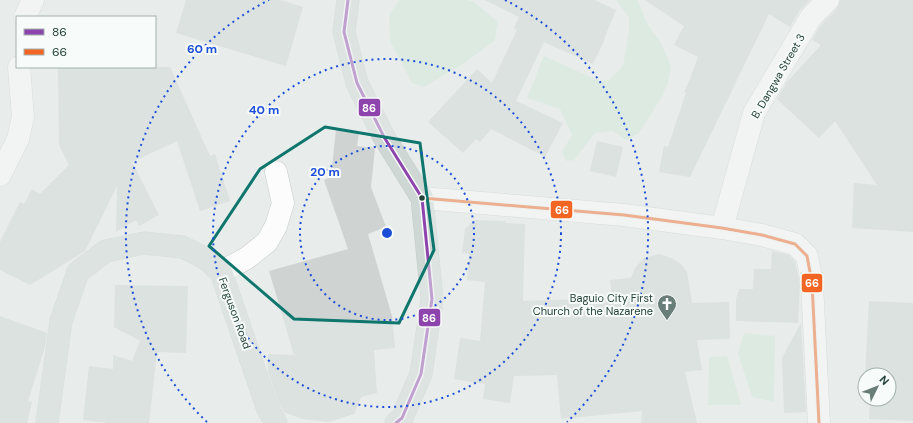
<svg xmlns="http://www.w3.org/2000/svg" width="913" height="423" font-family="'DM Sans',sans-serif">
<style>
.green{fill:#d1e6d8}
.building{fill:#cfd4d2}
.lines{fill:none;stroke-linecap:round;stroke-linejoin:round}
.minor-casing{stroke:#c5cac8;stroke-width:23}
.major-casing{stroke:#c3ccc9;stroke-width:23}
.minor{stroke:#fcfcfc;stroke-width:22}
.major{stroke:#cfd7d5;stroke-width:22}
.bus-1-casing{stroke:#f7fbf9;stroke-width:6}
.bus-2-casing{stroke:#f7fbf9;stroke-width:6}
.bus-1{stroke:#8e44ad;stroke-width:3}
.bus-2{stroke:#f26522;stroke-width:3}
.marked{fill:none;stroke:#0f766e;stroke-width:3;stroke-linejoin:round}
.ring{fill:none;stroke:#1d4ed8;stroke-width:2;stroke-dasharray:2 4}
.bus-dot{fill:#24423a;stroke:#f7fbf9;stroke-width:1.5}
.labels{text-anchor:middle;stroke-width:4;stroke-linejoin:round;paint-order:stroke}
.street-label{font-size:11px;fill:#24423a;stroke:#f7fbf9}
.poi-label{font-size:11px;fill:#24423a;stroke:#f7fbf9;text-anchor:end}
.centre{fill:#1d4ed8;stroke:#f7fbf9;stroke-width:2}
.ring-label{font-size:12px;text-anchor:middle;font-weight:bold;fill:#1d4ed8;stroke:#f7fbf9;stroke-width:4;stroke-linejoin:round;paint-order:stroke}
.line-badge{stroke:#f7fbf9;stroke-width:1.5}
.badge-label{font-size:11px;text-anchor:middle;font-weight:bold;fill:#fff}
</style>
<rect width="100%" height="100%" fill="#e8edeb"/>
<!-- green -->
<g class="green">
<polygon points="399,0 467,0 474,2 498,22 495,40 466,62 424,87 412,83 390,41 389,16"/>
<polygon points="616,0 637,0 648,25 661,43 671,66 668,83 661,98 639,133 626,140 613,131 595,133 574,160 566,161 562,152 572,135 560,109 527,98 544,56 599,81 609,80 623,66 629,31 629,18"/>
<polygon points="744,333 775,336 774,402 752,397 738,353"/>
<polygon points="727,356 741,405 708,405 709,357"/>
</g>
<!-- building -->
<g class="building">
<polygon points="186,0 280,0 303,7 286,66 176,33"/>
<polygon points="485,0 594,0 616,10 604,39 605,39 593,64 544,42 516,101 563,123 545,157 491,129 480,142 476,139 463,153 428,122 477,69 492,83 517,30 514,28 519,17"/>
<polygon points="645,0 810,0 800,10 790,27 769,14 690,177 659,172 664,146 668,147 686,93 684,92 690,79 698,57 674,45 684,26"/>
<polygon points="840,0 913,0 913,232 852,228 854,183 877,185 835,121 819,138 777,99 787,82 821,45 812,40 821,25 837,9"/>
<polygon points="58,67 170,67 210,156 215,154 230,201 200,211 177,141 132,162 159,215 139,226 136,220 116,232 117,186 85,251 30,285 0,270 0,242 20,202 24,204 32,189 40,194 69,165 59,145"/>
<polygon points="336,129 359,132 357,146 375,148 371,187 386,227 368,234 392,316 395,348 374,350 377,393 361,397 354,414 329,422 302,419 284,412 278,402 268,372 268,354 294,355 269,271 348,249 324,180 331,177"/>
<polygon points="597,141 623,147 616,177 590,171"/>
<polygon points="474,220 506,221 505,223 525,224 523,301 612,298 610,280 631,278 635,268 644,258 659,254 674,259 682,265 687,272 692,303 729,302 730,339 697,340 702,370 685,372 697,423 641,423 642,411 561,419 557,375 514,376 510,403 483,399 485,384 454,379 460,338 480,341 485,282 467,280 469,254 462,253 465,229"/>
<polygon points="772,251 789,255 795,262 800,284 798,323 736,321 736,299 739,289 753,289 754,269 771,269"/>
<polygon points="115,285 188,286 186,353 157,352 149,423 108,423 83,420 89,366 113,369 113,355 132,361 140,341 114,327"/>
<polygon points="869,301 913,303 913,421 869,419 870,399 889,399 889,375 865,375"/>
<polygon points="0,316 47,333 45,347 28,401 32,402 27,423 0,423"/>
<polygon points="801,323 806,412 784,413 782,358"/>
</g>
<g class="lines">
<defs>
<g id="minor">
<polyline points="25,17 33,0"/>
<polyline points="0,175 18,139 23,117 19,67"/>
<polyline points="422,198 624,215 722,228 762,235 795,244 807,256 812,283 819,423"/>
<polyline points="722,228 754,113 811,17 828,0"/>
<polyline points="221,272 247,258 267,242 276,226 283,203 276,172"/>
</g>
<g id="major">
<polyline points="348,0 344,32 357,83 384,137 422,198 432,299 421,374 402,418 396,423"/>
<polyline points="47,423 61,321 78,272 106,251 144,243 182,247 205,258 221,272 267,407 276,423"/>
</g>
</defs>
<!-- minor casing -->
<use href="#minor" class="minor-casing"/>
<!-- major casing -->
<use href="#major" class="major-casing"/>
<!-- minor -->
<use href="#minor" class="minor"/>
<!-- major -->
<use href="#major" class="major"/>
<defs>
<polyline id="bus-1" points="348,0 344,32 357,83 384,137 422,198 432,299 421,374 402,418 396,423"/>
<polyline id="bus-2" points="422,198 624,215 722,228 762,235 795,244 807,256 812,283 819,423"/>
</defs>
<!-- bus-1 casing -->
<use href="#bus-1" class="bus-1-casing"/>
<!-- bus-2 casing -->
<use href="#bus-2" class="bus-2-casing"/>
<!-- bus-1 -->
<use href="#bus-1" class="bus-1"/>
<!-- bus-2 -->
<use href="#bus-2" class="bus-2"/>
</g>
<!-- marked area -->
<path d="M0 0H913V423H0ZM325,127L420,143L434,250L399,323L294,319L209,246L260,169Z" fill="#e8edeb" fill-opacity=".55" fill-rule="evenodd"/>
<path class="marked" d="M325,127L420,143L434,250L399,323L294,319L209,246L260,169Z"/>
<!-- distance rings -->
<g class="ring">
<circle cx="387" cy="233" r="87"/>
<circle cx="387" cy="233" r="174"/>
<path d="M207 422A261 261 0 0 1 269 0M505 0A261 261 0 0 1 567 422"/>
</g>
<!-- icons -->
<defs>
<symbol id="church-pin" viewBox="-11 -11 22 30"><path d="M0 17L-7.5 6A9.5 9.5 0 1 1 7.5 6Z" fill="#697e78" stroke="#f7fbf9"/><path d="M-1.2-6h2.4v3.5h3.3v2.4h-3.3V6h-2.4V-.1h-3.3v-2.4h3.3Z" fill="#fff"/></symbol>
</defs>
<g fill-rule="evenodd">
<use href="#church-pin" x="656" y="293" width="22" height="30"/>
</g>
<!-- markers -->
<circle class="bus-dot" cx="422" cy="198" r="3.5"/>
<g class="labels">
<!-- street labels -->
<g class="street-label">
<text transform="translate(778 76) rotate(-60)" y="4">B. Dangwa Street 3</text>
<text transform="translate(235 313) rotate(70)" y="4">Ferguson Road</text>
</g>
<!-- poi labels -->
<g class="poi-label">
<text x="653" y="302">Baguio City First<tspan x="653" dy="13">Church of the Nazarene</tspan></text>
</g>
</g>
<circle cx="387" cy="233" r="6" class="centre"/>
<g class="ring-label">
<text x="202" y="53">60 m</text>
<text x="264" y="114">40 m</text>
<text x="325" y="176">20 m</text>
</g>
<g class="line-badge">
<rect x="358" y="98" width="23" height="19" rx="4" fill="#8e44ad"/>
<rect x="550" y="200" width="23" height="19" rx="4" fill="#f26522"/>
<rect x="801" y="273" width="22" height="20" rx="4" fill="#f26522"/>
<rect x="418" y="308" width="23" height="19" rx="4" fill="#8e44ad"/>
</g>
<g class="badge-label">
<text x="369" y="112">86</text>
<text x="562" y="214">66</text>
<text x="812" y="287">66</text>
<text x="429" y="322">86</text>
</g>
<!-- legend -->
<rect x="16" y="16" width="140" height="52" fill="#f7fbf9" stroke="#a3b1ad"/>
<rect x="24" y="29" width="20" height="6" fill="#8e44ad" stroke="#a3b1ad"/>
<text x="52" y="36" font-size="12" fill="#24423a">86</text>
<rect x="24" y="49" width="20" height="6" fill="#f26522" stroke="#a3b1ad"/>
<text x="52" y="56" font-size="12" fill="#24423a">66</text>
<!-- north arrow -->
<g transform="translate(877 387) rotate(47)"><circle r="19" fill="#f7fbf9" stroke="#a3b1ad"/>
<path d="M0-3L7 15L0 10L-7 15Z" fill="#697e78"/>
<text y="-6" font-size="11" font-weight="bold" text-anchor="middle" fill="#24423a">N</text>
</g>
</svg>
